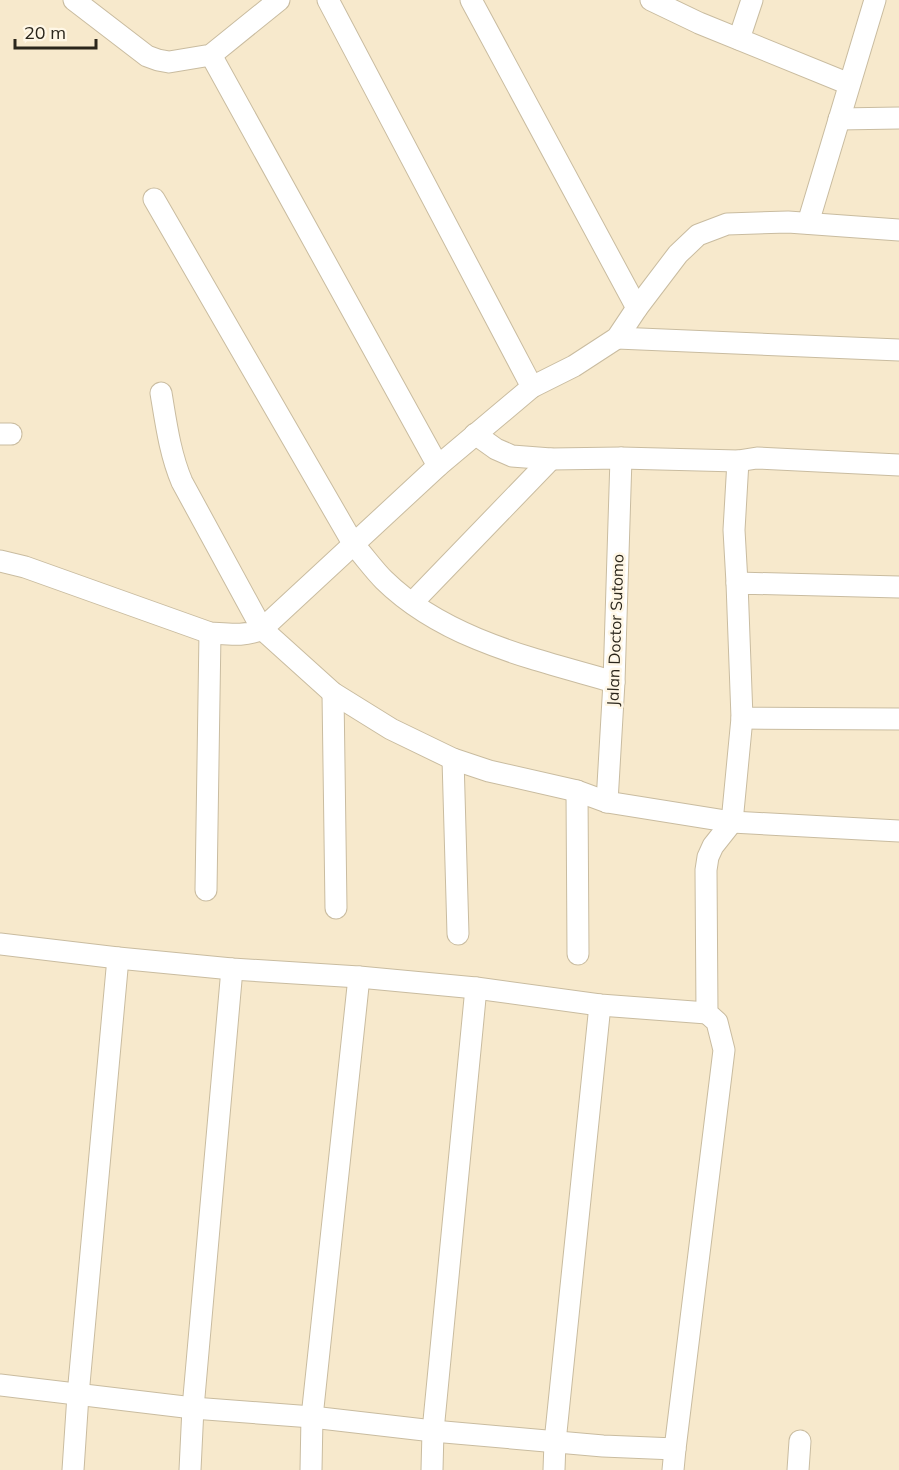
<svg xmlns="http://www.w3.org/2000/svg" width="899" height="1470" font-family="Mulish,sans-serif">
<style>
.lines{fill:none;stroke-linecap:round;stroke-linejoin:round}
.minor-casing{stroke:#c9bca0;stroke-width:23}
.minor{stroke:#fff;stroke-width:21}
.labels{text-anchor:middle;stroke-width:5;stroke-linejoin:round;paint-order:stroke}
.street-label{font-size:16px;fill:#2b261b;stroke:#fff7e6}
</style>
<rect width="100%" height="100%" fill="#f7e9cc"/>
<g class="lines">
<defs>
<g id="minor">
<polyline points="74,0 147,56 158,60 169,62 211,55 279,0"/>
<polyline points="328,0 532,387"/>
<polyline points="471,0 637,308"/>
<polyline points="651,0 699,23 849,84"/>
<polyline points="739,39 752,0"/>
<polyline points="211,55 438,466"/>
<polyline points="839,119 899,118"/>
<path d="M154,199L354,545C364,556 373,569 384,580C445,640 535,659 614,682"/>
<polyline points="808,223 875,0"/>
<polyline points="899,230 788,222 727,224 698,235 678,254 637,308 617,338 574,366 532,387 438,466 262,629 333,693 391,729 453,759 489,771 577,791 607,802 732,822 899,831"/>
<polyline points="617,338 899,350"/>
<polyline points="0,434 11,434"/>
<polyline points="475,434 496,449 512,456 551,459 621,458 738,461 757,458 899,465"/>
<path d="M0,561L25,567L210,633C228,634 245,637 262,629L182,482C170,454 166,423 161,393"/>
<polyline points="737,583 734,530 738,461"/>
<polyline points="899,587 737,583 742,718 899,719"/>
<polyline points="412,603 551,459"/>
<polyline points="333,693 336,908"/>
<polyline points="453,759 458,934"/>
<polyline points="577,791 578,954"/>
<polyline points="607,802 614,682 621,458"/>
<polyline points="206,890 210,633"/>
<polyline points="0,944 118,958 232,969 359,977 476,988 600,1005 707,1013"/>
<polyline points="0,1385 193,1408 312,1417 433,1431 603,1446 675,1449 724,1050 717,1022 707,1013 706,870 708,857 713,846 732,822 742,718"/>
<polyline points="73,1470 78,1395 118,958"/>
<polyline points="190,1470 193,1408 232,969"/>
<polyline points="311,1470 312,1417 359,977"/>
<polyline points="432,1470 433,1431 476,988"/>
<polyline points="554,1470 555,1442 600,1005"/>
<polyline points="673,1470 675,1449"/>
<polyline points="798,1470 800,1441"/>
</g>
</defs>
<!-- minor casing -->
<use href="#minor" class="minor-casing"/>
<!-- minor -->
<use href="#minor" class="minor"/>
</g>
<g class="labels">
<!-- street labels -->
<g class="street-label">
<text transform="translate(615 630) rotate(-88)" y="6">Jalan Doctor Sutomo</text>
</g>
</g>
<!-- scale -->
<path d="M15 39v9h81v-9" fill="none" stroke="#2b261b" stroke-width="3"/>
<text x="24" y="39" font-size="18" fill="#2b261b" stroke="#fff7e6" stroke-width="4.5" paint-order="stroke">20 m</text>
</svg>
